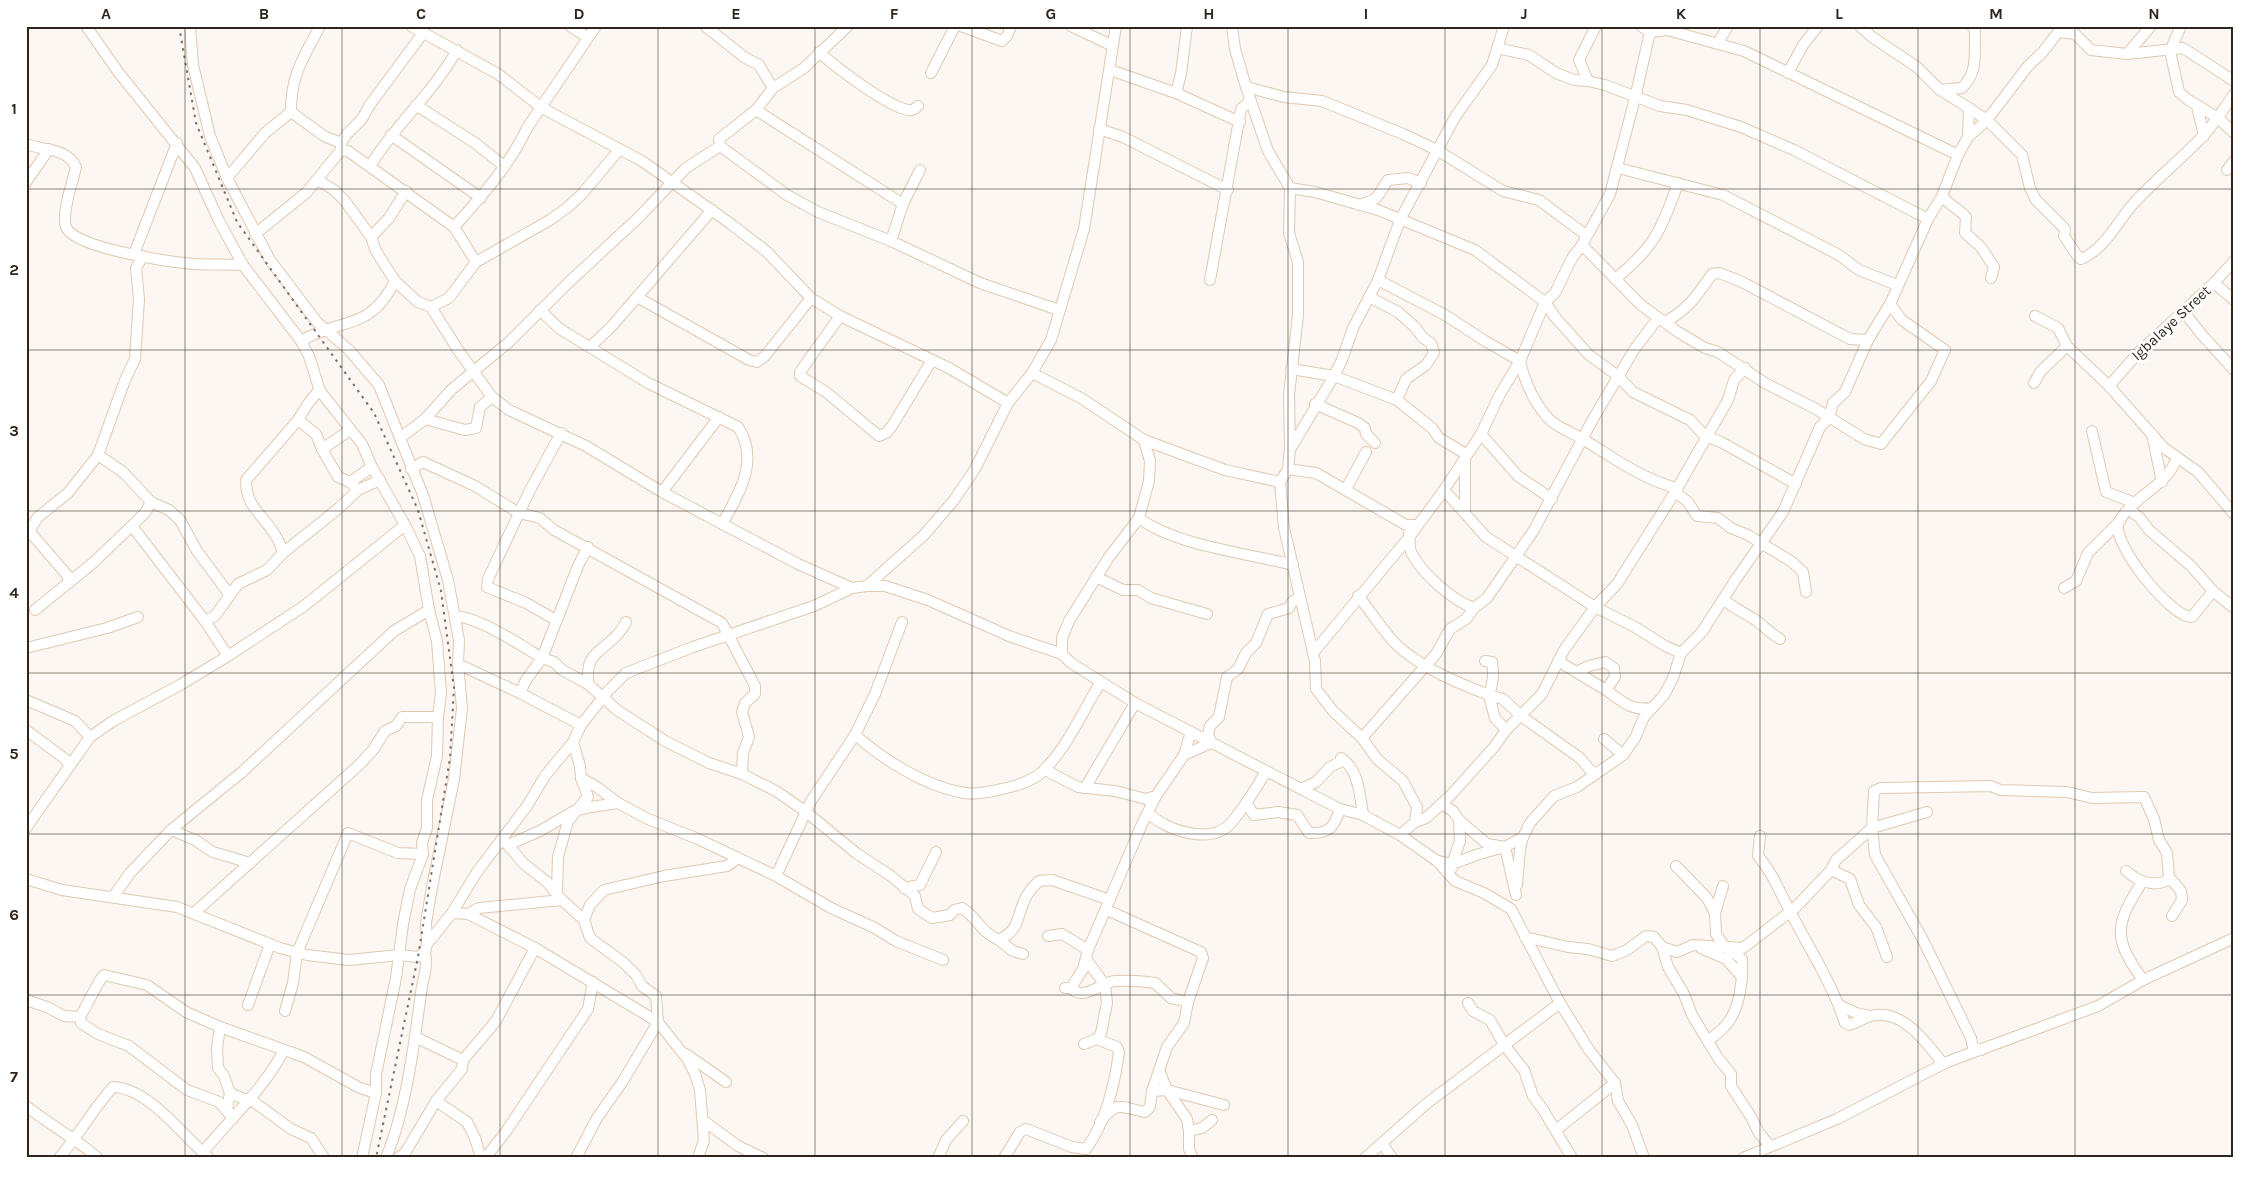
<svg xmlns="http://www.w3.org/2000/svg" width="2260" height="1184" font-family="Karla,sans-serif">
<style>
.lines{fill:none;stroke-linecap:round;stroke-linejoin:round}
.minor-casing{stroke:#e0c9b1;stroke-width:12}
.minor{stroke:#fff;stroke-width:10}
.rail{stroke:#776f68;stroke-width:2;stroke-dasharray:2.5 5;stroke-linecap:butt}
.grid{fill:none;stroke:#2e251c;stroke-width:1;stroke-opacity:0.55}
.labels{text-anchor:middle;stroke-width:5;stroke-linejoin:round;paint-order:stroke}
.street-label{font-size:15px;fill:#2e251c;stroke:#fff}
.neatline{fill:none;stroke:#2e251c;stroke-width:2}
.grid-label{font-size:16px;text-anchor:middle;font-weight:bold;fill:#2e251c}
</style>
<rect width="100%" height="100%" fill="#fcf7f2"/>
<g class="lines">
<defs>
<g id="minor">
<polyline points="86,26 119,73 195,168 219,221 243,265 301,341 309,356 320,391 362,444 372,467 405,525 420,556 429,610 437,641 441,693 438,717 437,756 427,800 427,828 422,843 423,854 410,889 403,924 396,978 376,1074 376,1093 362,1158"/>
<polyline points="190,26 193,65 210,136 227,178 270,260 317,322 349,350 379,385 400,438"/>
<polyline points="411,26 498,74 542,108 642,161 731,224 767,252 811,298 840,316 949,368 1008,403"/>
<polyline points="570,26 587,37"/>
<polyline points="705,26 744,57 759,65 773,88"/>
<polyline points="961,26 1002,41 1007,36 1011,26"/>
<polyline points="1071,26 1113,46"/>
<polyline points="1232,26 1235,49 1246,87 1268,151 1290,188 1289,233 1298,262 1298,315 1289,395 1290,448 1288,469 1280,482 1284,528 1315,661 1316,689 1333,711 1362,738 1377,759 1403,781 1417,807 1415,822"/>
<polyline points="1596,26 1579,60 1588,81 1605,85 1660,106 1687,110 1741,127 1794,150 1928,219"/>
<polyline points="1641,26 1650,32 1667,30 1744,51 1958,155"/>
<polyline points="1860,26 1872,37 1917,67 1940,90 1969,108 1968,137"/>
<polyline points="2181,26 2170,51 2179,92 2187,99 2218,118 2234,133"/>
<polyline points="2060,32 2075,34 2091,50 2127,54 2183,48 2234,81"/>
<polyline points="1718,43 1728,26"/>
<polyline points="1497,48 1529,55 1556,73 1574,80 1588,81"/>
<path d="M819,52C837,68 885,105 908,110C912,111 915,109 918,106"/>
<polyline points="2127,54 2151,26"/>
<polyline points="1110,70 1176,93 1240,122"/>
<polyline points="931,73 955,26"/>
<polyline points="1788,73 1803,45 1818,26"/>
<polyline points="1246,87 1284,97 1322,101 1403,134 1437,150 1503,191 1539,200 1586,235"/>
<path d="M1940,90L1962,88C1979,71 1974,53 1975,30L1972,26"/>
<polyline points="1176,93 1181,74 1187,26"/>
<polyline points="416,105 475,143 504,166"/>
<polyline points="2197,106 2204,136"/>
<path d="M1969,108L1987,120L2022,155L2030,188L2036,200L2065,229L2064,236L2078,257L2081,259C2104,250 2118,221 2133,204C2155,180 2180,160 2202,137C2214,124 2224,109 2234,94"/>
<polyline points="756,110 903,204"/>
<polyline points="291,112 324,136 341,143"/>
<polyline points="1099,129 1123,137 1228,190"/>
<polyline points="391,135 481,198"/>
<path d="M26,144C44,151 66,147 76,167C73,181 61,214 66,227C73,248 171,262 193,264C209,265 226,264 243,265"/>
<polyline points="720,146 787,195 818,212 891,241 980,283 1059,310"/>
<polyline points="341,150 341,143 347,134 362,119 369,106 423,33"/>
<path d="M370,166C395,125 433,93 457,50"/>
<polyline points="1618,168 1723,195 1839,255 1859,270 1897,285"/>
<polyline points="2227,170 2234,161"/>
<path d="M227,178L265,133L291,112C291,74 303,59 320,26"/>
<polyline points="318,180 334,190 345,201 371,237 376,251 395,281 418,302 431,307 458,350 492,397 509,410 586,446 662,492 798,564 852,588"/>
<polyline points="26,182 49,149"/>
<polyline points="1290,188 1315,192 1378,210 1475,250 1545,302 1555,317 1589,355 1618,376 1633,392 1690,420 1705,436 1721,442 1796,484"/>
<path d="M1359,205C1382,198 1376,197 1388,180L1408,178L1421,183"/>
<path d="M454,227C481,197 510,165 527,128L596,26"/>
<polyline points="255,234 306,193 341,150 348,151 454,227 476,262"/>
<polyline points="371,237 389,218 406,191"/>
<polyline points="891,241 903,204 920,170"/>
<polyline points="1582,245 1641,305 1678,332 1705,348 1718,352 1765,383 1816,409 1864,439 1881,444 1931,381 1945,350 1902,320 1890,304"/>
<polyline points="134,254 177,143"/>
<path d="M1991,278L1994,267L1981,247L1965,233L1966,217C1959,209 1949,205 1942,196L1958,155L1968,137L1987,120L2028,66L2042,53L2063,26"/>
<path d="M1615,279C1654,248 1662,229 1678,183"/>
<polyline points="1210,280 1241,109 1250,101"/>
<path d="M1378,280L1445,315L1485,341L1520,361C1525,383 1533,401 1548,418C1556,427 1571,432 1581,438C1611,456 1643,480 1677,488"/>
<polyline points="2214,283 2234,300"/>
<polyline points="637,297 749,360 757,362 765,356 811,298"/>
<polyline points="1369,297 1398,312 1415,327 1423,338 1431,343 1434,353 1426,365 1406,379 1397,400"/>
<polyline points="431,307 449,298 476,262 550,220 568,207 582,194 619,150"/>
<path d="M540,310L560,329L648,383L738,427C760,460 739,494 722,524"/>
<polyline points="2184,312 2202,335 2234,370"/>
<polyline points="840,316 800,372 800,376 826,392 879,436 886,433 892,426 932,360"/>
<polyline points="2035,316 2058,328 2067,346 2109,386 2164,448 2198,472 2234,514"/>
<path d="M1666,321C1687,311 1699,293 1712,274L1719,273L1740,281L1850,339L1868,340"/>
<path d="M301,341C340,317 369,333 395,281"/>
<polyline points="591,346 612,326 712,210"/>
<polyline points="1291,369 1334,376 1342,360 1353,328 1378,280 1400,220 1455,117 1492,65 1504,26"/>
<polyline points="1032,373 1081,398 1144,440 1150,461 1149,481 1139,518 1109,557 1069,621 1062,638 1062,654"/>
<polyline points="2034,383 2041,371 2067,346"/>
<polyline points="2109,386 2138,353 2214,283 2234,261"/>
<polyline points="1315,404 1358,423 1365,428 1366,434 1375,443"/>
<polyline points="425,419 465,430 476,428 480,407 492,397"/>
<polyline points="298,420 316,434 322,449 350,430"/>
<polyline points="2092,431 2106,492 2135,503"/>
<polyline points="1481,434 1518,476 1552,499"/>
<polyline points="2152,434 2162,482"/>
<polyline points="1144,440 1225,470 1280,482"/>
<polyline points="1291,448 1334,376 1397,400 1432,428 1439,438 1466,454"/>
<polyline points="322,449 338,477 350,482 358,490"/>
<polyline points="98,455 123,472 151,502 169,510 180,520 197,551 229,594"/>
<path d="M2177,457C2168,487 2133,495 2119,522C2109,541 2172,619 2192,617L2213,591"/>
<polyline points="411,469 423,462 475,486 519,513 540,518 554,530 722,623 755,686 755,694 745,703 742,712 749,737 743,753 742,774"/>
<polyline points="1288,469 1316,473 1406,525 1416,525"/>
<polyline points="350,482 372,467"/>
<polyline points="1346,489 1366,452"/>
<polyline points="1444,490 1481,434 1500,394 1520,361 1545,302 1555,293 1572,258 1582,245 1610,194 1635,98 1650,32"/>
<polyline points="662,492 719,417"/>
<polyline points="1675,492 1688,502 1697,516 1718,518 1731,528 1748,535 1792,562 1803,572 1806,592"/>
<polyline points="2130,510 2140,518 2149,530 2191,566 2213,591 2234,608"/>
<polyline points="1465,512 1465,458"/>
<path d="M1139,518C1176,546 1248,553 1293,565"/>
<polyline points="132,526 205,621 228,656"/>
<polyline points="30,532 67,575 70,582"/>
<path d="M1409,533C1410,539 1409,546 1411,552C1421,573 1453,601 1474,608"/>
<polyline points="26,536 38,517 68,493 98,455 125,380 135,359 139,299 136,268 143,256"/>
<path d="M283,553C281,547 279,540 275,535C262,513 246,508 246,480L298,420L307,405L319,390"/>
<polyline points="1096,577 1123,590 1138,590 1151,598 1207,614"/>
<polyline points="867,586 885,586 928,600 1009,636 1062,654 1071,663 1135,703 1301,789 1340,809 1363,815 1400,835 1437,861 1455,881 1484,893 1511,909 1560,1003 1589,1050 1615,1083 1618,1101 1632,1125 1644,1158"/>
<polyline points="2064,588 2076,581 2088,553 2118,523"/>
<path d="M1358,596C1372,612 1384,634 1400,648C1426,670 1458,683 1489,695L1495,718L1506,730"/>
<path d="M1723,599C1733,608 1743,612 1754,619C1763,625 1768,632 1780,639"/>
<polyline points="35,610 94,562 145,513 151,502"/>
<path d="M455,617C474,614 524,647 542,658L554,662L562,670L588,684L617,710L665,741L709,763L742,774L776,791L805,811L856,853L891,876L915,896L918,909L932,918L950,915L954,910L962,908C979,919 978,930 999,940C1018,930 1016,922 1023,904C1026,894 1032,888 1039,881L1052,880L1110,900"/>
<polyline points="556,620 526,603 487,587 488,579 529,492 561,433"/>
<polyline points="205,621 215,616 238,584 267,570 283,553 339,508 358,490 380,480"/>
<polyline points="26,648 107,628 138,617"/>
<polyline points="1313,653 1410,536 1444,490 1486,537 1595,607 1635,627 1665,646 1681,653"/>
<path d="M1485,661L1492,662C1494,675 1493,683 1489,695L1503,699L1521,716L1580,758L1590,770L1596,774"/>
<polyline points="1558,661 1606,690 1615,677 1614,668 1605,662 1589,666 1576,672"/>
<polyline points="458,664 520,693 581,725"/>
<path d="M588,684C588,677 587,667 591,660C599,647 617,641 626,622"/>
<path d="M1606,690C1623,702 1630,711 1652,708"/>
<polyline points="520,693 526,680 542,658 578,566 588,547"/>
<polyline points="26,700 75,721 90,737"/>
<polyline points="26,730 65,759 70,766"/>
<path d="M855,735C884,760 926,787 965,793C978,795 993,791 1006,788C1019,785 1037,779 1046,768C1069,744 1083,710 1101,682"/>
<polyline points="1362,738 1436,654 1450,629 1466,619 1474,608 1487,598 1534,530 1593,419 1634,350 1658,318"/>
<polyline points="1604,739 1623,755"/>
<polyline points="573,742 580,766 581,778 597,787 618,803 648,819 698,839 776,876 831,908 873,927 896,941 943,960"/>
<polyline points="1184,755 1211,743 1208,734 1210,726 1219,717 1227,677 1238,669 1246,653 1256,643 1268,614 1289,608 1292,602 1300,597"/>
<polyline points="1045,770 1078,787 1115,791 1146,799 1156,796"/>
<polyline points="1085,788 1135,703"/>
<path d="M1301,789L1316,782L1330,767L1340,762L1341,758C1359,769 1360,797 1363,815"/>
<path d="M1247,804L1254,815L1278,812L1297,815L1309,833C1330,834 1334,827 1340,809"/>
<polyline points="1441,804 1453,811 1459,820 1487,844 1505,847 1516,895"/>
<polyline points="1927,812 1872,828 1875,855 1923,940 1971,1038 1973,1047 1981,1050"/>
<path d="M1148,813C1167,831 1212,846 1232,822C1245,806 1256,789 1266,771"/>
<polyline points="26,828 90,737 113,721 180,685 228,656 304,606 405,525"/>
<polyline points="171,830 195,840 213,852 250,863"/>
<polyline points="1400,835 1415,822 1426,818 1450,796 1495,746 1506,730 1542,694 1564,650 1595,607 1617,584 1675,492 1728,400 1734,380 1745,368"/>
<path d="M1760,836L1758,856C1773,873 1780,893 1791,913C1810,950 1832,983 1845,1023L1849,1025C1856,1023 1864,1018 1871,1016C1902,1008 1927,1043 1943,1064"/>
<polyline points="501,840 508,845 523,863 547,882 562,900 584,920 590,938 624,963 636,975 642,986 656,996 658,1022 623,1081 597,1118 576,1158"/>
<polyline points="508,845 540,831 574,811 591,807 618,803"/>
<polyline points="1437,861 1452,864 1479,854 1505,847 1523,837 1530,823 1554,796 1577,787 1623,755 1635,738 1644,717 1664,695 1673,678 1681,653 1702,632 1736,579 1783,512 1820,427 1829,418 1833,403 1845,392 1868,340 1890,304 1928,219 1942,196"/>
<path d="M1676,866L1707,898L1715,913L1716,934L1725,947L1742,959C1743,980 1740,1009 1726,1025C1721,1031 1714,1036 1708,1041"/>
<polyline points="1452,868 1452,864 1460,841 1459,820"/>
<polyline points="1831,870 1850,879 1859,905 1876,927 1887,957"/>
<polyline points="776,876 811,801 855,735 875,694 902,622"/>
<polyline points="2169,877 2181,891 2182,900 2172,916"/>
<polyline points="26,879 62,890 177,907 280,948 307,955 349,960 399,955 418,957 425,952 427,944 452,913 477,872 527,806 545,776 573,742 581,725 608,691 626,673 693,647 814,606 852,588 867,586 924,535 954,500 975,469 1008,403 1032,373 1051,340 1084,229 1116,26"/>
<path d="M2142,882C2115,925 2112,937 2143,980"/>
<path d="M1517,885C1519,868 1518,852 1523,837"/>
<polyline points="904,888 920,885 936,852"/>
<polyline points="557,893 558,857 568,821 588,797 581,778"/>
<polyline points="113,897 130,873 171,830 242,772 394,631 429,610"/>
<polyline points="194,913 359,765 373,750 385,731 396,726 402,717 438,717"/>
<polyline points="452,913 468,914 535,948 658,1022 688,1060 695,1074 700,1090 704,1140 698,1158"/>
<polyline points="1715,913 1723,886"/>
<polyline points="468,914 479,908 562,900"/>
<polyline points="584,920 590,905 604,890 664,876 727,866 737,859"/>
<polyline points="1048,936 1062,934 1088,950"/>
<path d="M1525,937L1568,947L1588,949L1612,956L1627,950L1646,936L1654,937L1662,947L1677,952L1693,945L1743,948L1795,908L1831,870L1836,860L1872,828L1874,791L1881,788L1991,786L2000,790L2067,792L2092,798L2144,797L2154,819L2159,840L2167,853L2169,877L2168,880C2152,888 2138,881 2126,871"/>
<polyline points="999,940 1013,951 1023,954"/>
<polyline points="427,944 426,923 432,887 454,779 462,708 458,664 459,640 448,580 423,495 400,438 425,419 452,389 508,343 567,284 637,219 686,168 720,146 719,139 756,110 773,88 804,68 848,26"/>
<polyline points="1662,947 1668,967 1684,994 1692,1015 1718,1058 1731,1074 1731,1086 1751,1117 1759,1133 1770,1146"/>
<polyline points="1701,948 1726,959 1742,977"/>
<polyline points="1065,988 1071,988 1083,969 1088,950 1142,824 1156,796 1184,755 1191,732"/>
<path d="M1071,988C1084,1002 1101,982 1115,981C1129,980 1142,981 1155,983L1171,998L1188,1002"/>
<polyline points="26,1000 47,1007 64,1016 80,1017 81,1023 98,1034 129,1046 187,1090 219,1102 232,1117"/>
<polyline points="1468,1003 1473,1011 1490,1020 1505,1046 1524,1070 1533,1096 1542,1108 1572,1158"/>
<polyline points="248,1005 270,944"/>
<polyline points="1839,1005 1856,1013 1870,1016"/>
<polyline points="285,1011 293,983 297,953 348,833 398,853 423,854"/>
<path d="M80,1017C85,1009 99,979 104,975L147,985L186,1012L220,1027L304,1057L360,1088L376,1093"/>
<polyline points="220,1027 217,1049 218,1068 224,1076 230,1093 227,1109 230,1114"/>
<polyline points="1084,1044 1097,1039 1101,1033 1107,1003 1105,985 1086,959"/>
<polyline points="686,1054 726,1082"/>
<polyline points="463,1060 496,1021 535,948"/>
<polyline points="1159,1070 1167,1090 1187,1119 1189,1131"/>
<polyline points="1152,1091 1167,1090 1224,1105"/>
<polyline points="230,1093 244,1099 250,1099 291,1129 311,1138 324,1158"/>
<polyline points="436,1101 467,1122 475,1138 481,1158"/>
<path d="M26,1106C50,1125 75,1138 98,1158"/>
<polyline points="704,1121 738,1146 763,1158"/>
<path d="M1100,1122C1118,1100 1119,1107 1145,1112L1150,1107L1152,1091L1167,1047L1184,1023L1188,1002L1203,958L1201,952L1194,949L1107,910"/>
<polyline points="1556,1130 1615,1083"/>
<polyline points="1382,1143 1392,1158"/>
<path d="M203,1152C230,1119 264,1089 284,1050"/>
<path d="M59,1158C79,1135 93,1109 113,1087C149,1088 183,1136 209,1158"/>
<path d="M386,1158C406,1109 414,1046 421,993C423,977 428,969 425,952"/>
<polyline points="398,1158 405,1153 436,1101 462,1069 463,1060 415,1037"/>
<polyline points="485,1158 505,1133 588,1009 593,982"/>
<polyline points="938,1158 946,1140 963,1121"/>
<path d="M1004,1158L1020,1132L1026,1129L1072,1147L1086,1149C1106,1122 1114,1086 1119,1053L1117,1047L1097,1039"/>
<polyline points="1193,1158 1189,1149 1189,1131 1202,1128 1212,1120"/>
<polyline points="1365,1158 1426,1104 1560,1003"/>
<polyline points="1743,1158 1837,1119 1947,1062 2098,1006 2143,980 2234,938"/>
</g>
</defs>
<!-- minor casing -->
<use href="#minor" class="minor-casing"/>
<!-- minor -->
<use href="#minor" class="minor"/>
<!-- rail -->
<polyline class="rail" points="179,26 196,123 237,222 374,413 418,510 441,591 454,688 450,758 418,957 376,1158"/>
</g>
<!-- grid -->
<path class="grid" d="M185,26V1158M342,26V1158M500,26V1158M658,26V1158M815,26V1158M972,26V1158M1130,26V1158M1288,26V1158M1445,26V1158M1602,26V1158M1760,26V1158M1918,26V1158M2075,26V1158M26,189H2234M26,350H2234M26,511H2234M26,673H2234M26,834H2234M26,995H2234"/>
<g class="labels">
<!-- street labels -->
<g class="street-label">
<text transform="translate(2171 323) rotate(-43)" y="5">Igbalaye Street</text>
</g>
</g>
<!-- border -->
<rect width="2260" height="1184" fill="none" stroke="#ffffff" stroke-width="55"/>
<rect x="28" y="28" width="2204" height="1128" class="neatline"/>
<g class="grid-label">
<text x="106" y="19">A</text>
<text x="264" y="19">B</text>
<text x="421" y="19">C</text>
<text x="579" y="19">D</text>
<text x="736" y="19">E</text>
<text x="894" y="19">F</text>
<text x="1051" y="19">G</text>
<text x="1209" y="19">H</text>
<text x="1366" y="19">I</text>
<text x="1524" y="19">J</text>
<text x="1681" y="19">K</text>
<text x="1839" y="19">L</text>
<text x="1996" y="19">M</text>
<text x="2154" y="19">N</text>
<text x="14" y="114">1</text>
<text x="14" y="275">2</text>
<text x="14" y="436">3</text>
<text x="14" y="598">4</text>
<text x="14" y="759">5</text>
<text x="14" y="920">6</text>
<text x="14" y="1082">7</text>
</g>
</svg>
